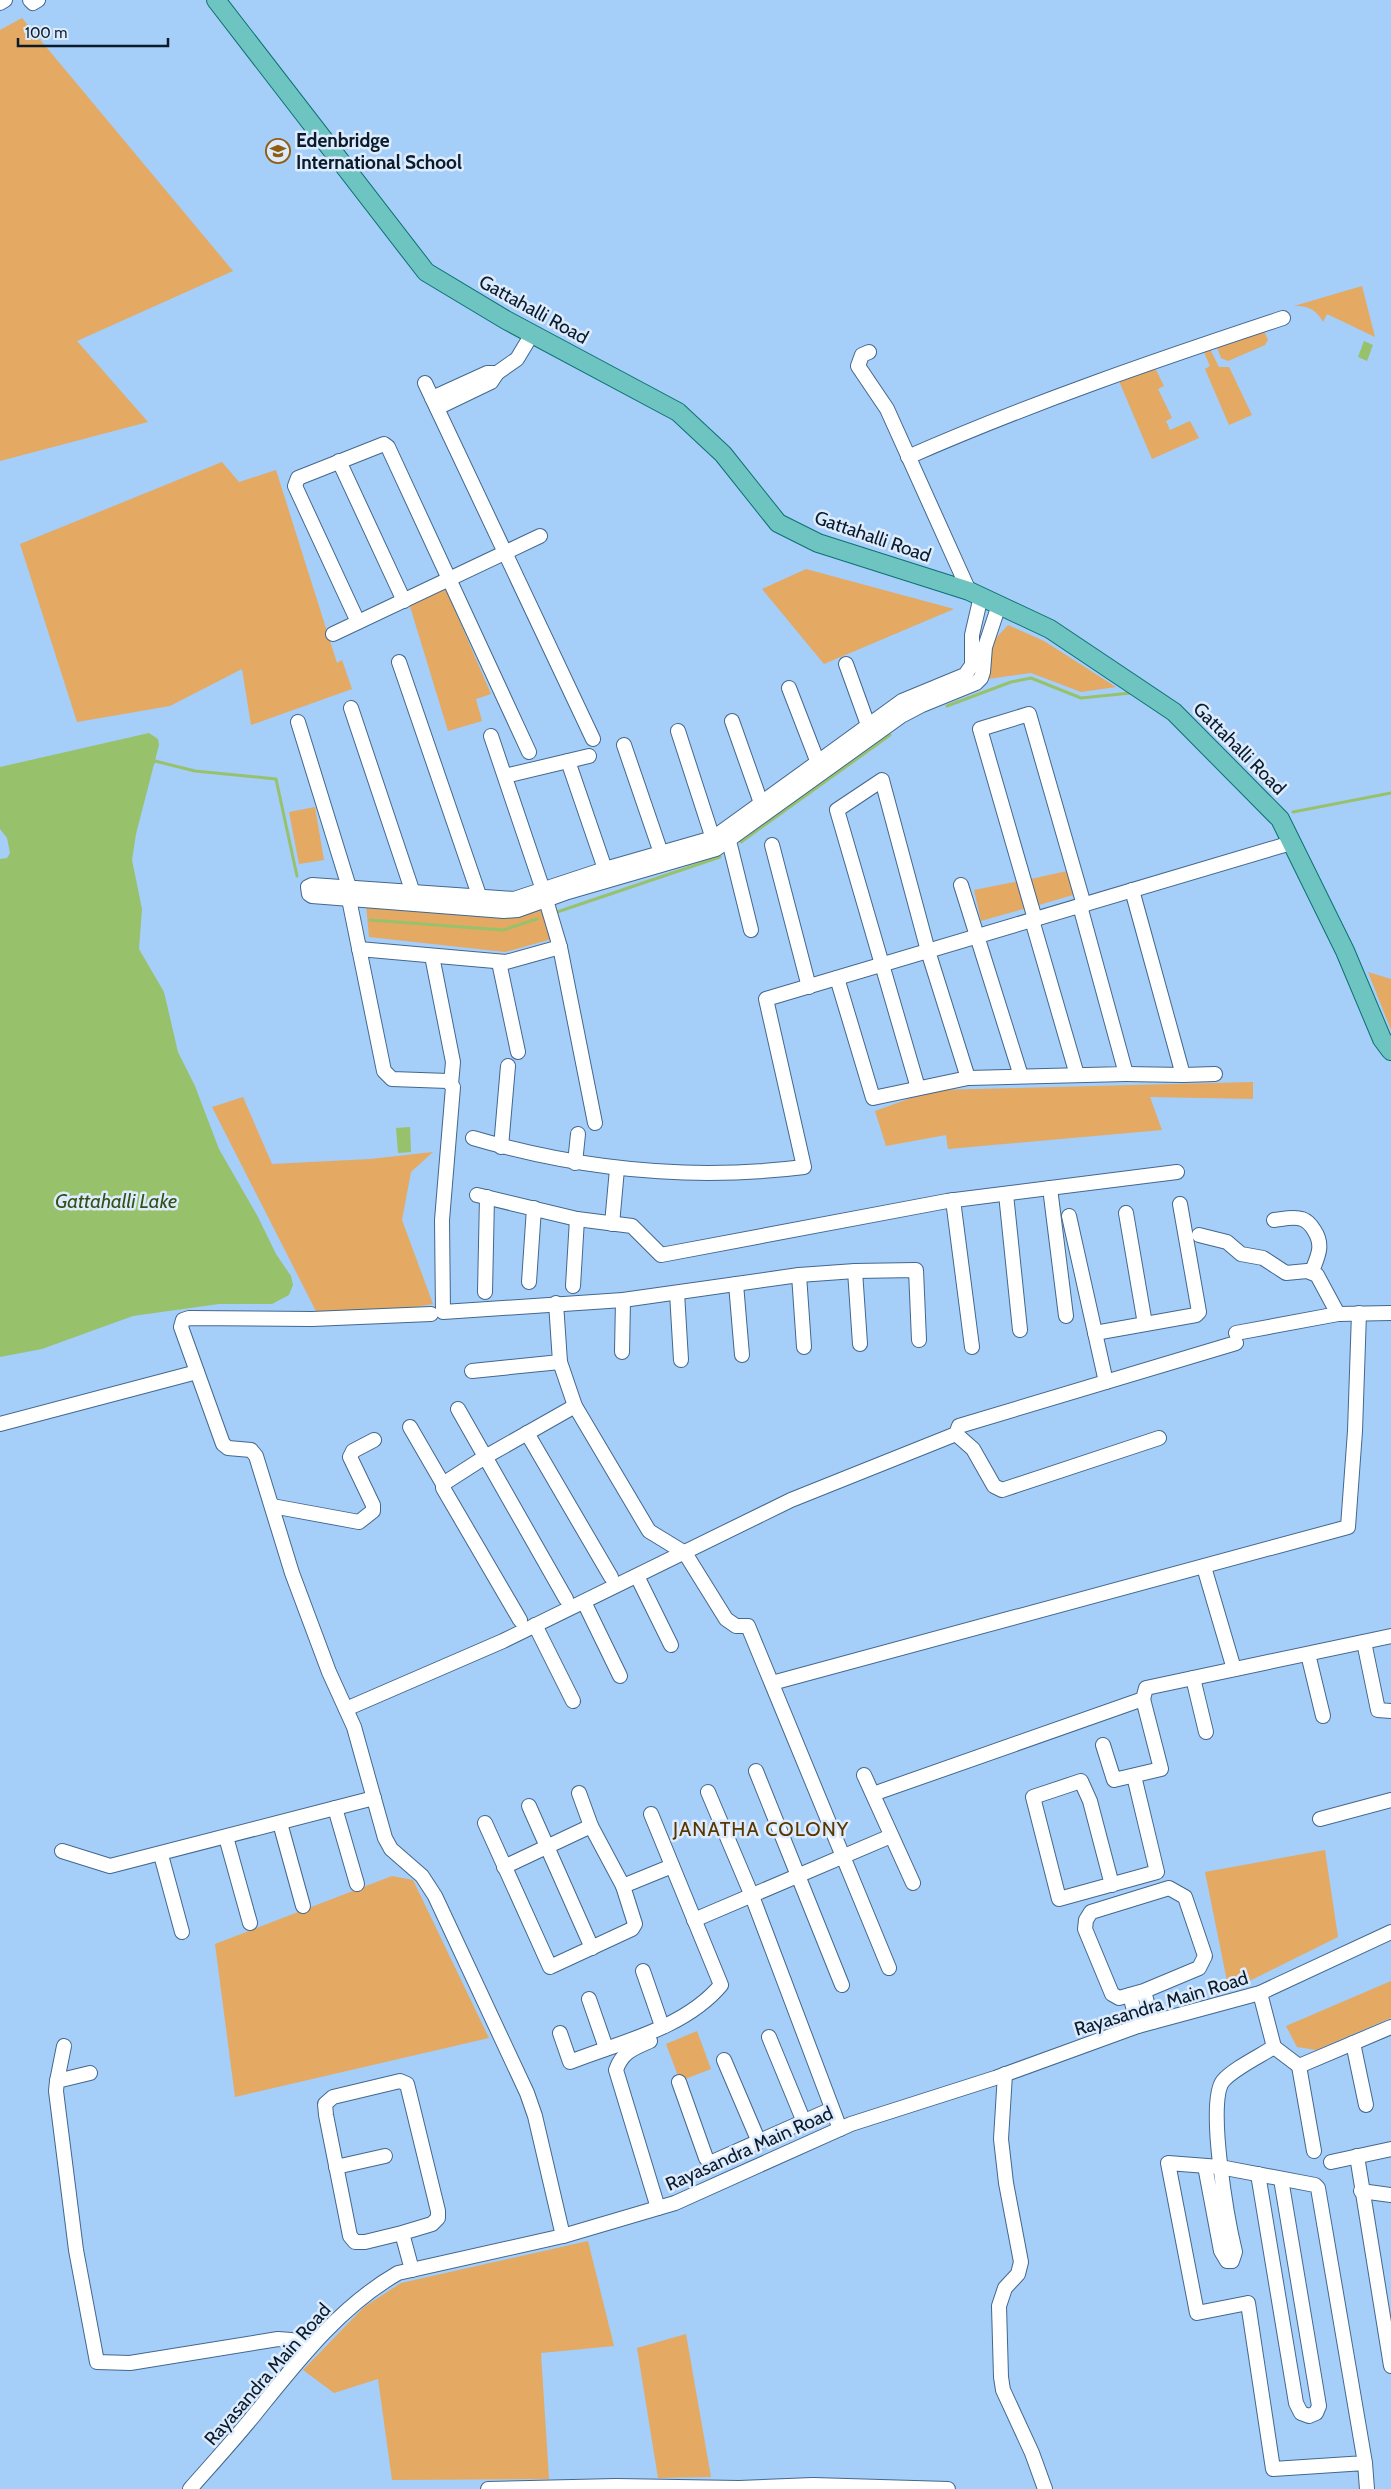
<svg xmlns="http://www.w3.org/2000/svg" width="1391" height="2489" font-family="Cabin,sans-serif">
<style>
.green{fill:#e4a962}
.water{fill:#97c26b}
.lines{fill:none;stroke-linecap:round;stroke-linejoin:round}
.stream{stroke:#97c26b;stroke-width:3}
.minor-casing{stroke:#43688e;stroke-width:16}
.major-casing{stroke:#0c7071;stroke-width:20}
.minor{stroke:#fff;stroke-width:14}
.major{stroke:#6ec4c1;stroke-width:18}
.labels{text-anchor:middle;stroke-width:5;stroke-linejoin:round;paint-order:stroke}
.poi-label{font-size:19px;font-weight:bold;fill:#0b1b2a;stroke:#dcecfe;text-anchor:start}
.street-label{font-size:19px;fill:#0b1b2a;stroke:#dcecfe}
.water-label{font-size:20px;font-style:italic;fill:#365114;stroke:#dcecfe}
.neighbourhood-label{font-size:20px;letter-spacing:1px;fill:#593600;stroke:#dcecfe}
</style>
<rect width="100%" height="100%" fill="#a5cef9"/>
<!-- green -->
<g class="green">
<polygon points="22,18 233,271 77,341 148,422 0,461 0,30"/>
<path d="M1362,286L1375,337L1327,314L1323,322C1317,310 1308,305 1294,306Z"/>
<polygon points="1264,331 1268,340 1265,345 1228,361 1221,358 1216,345"/>
<polygon points="1210,349 1219,367 1229,367 1252,415 1229,425 1205,369 1210,366 1204,352"/>
<polygon points="1155,368 1164,386 1158,389 1172,418 1166,421 1170,430 1190,421 1199,438 1152,459 1119,381"/>
<polygon points="222,462 239,482 276,470 337,663 342,660 352,689 251,725 242,669 170,706 77,722 20,544"/>
<polygon points="806,569 954,609 824,664 762,589"/>
<polygon points="445,587 491,694 476,699 482,721 448,731 409,603"/>
<polygon points="1008,625 1044,641 1116,687 1081,692 1031,673 988,679 987,648"/>
<polygon points="315,807 324,860 299,864 289,812"/>
<polygon points="1067,871 1073,895 1039,905 1031,879"/>
<polygon points="1019,881 1027,908 981,921 974,890"/>
<polygon points="366,905 542,906 552,939 505,952 369,937"/>
<polygon points="1368,972 1391,979 1391,1030"/>
<polygon points="1253,1082 1253,1099 1150,1097 1162,1130 948,1149 946,1135 886,1146 875,1111 933,1090"/>
<polygon points="243,1097 272,1164 370,1159 433,1152 411,1172 402,1220 433,1304 322,1323 212,1107"/>
<polygon points="1325,1850 1338,1937 1229,1991 1205,1872"/>
<polygon points="392,1876 413,1880 489,2038 235,2097 215,1944"/>
<polygon points="1391,1981 1391,2018 1316,2050 1297,2047 1286,2026"/>
<polygon points="697,2031 711,2069 680,2081 666,2044"/>
<polygon points="588,2241 614,2346 541,2353 549,2479 392,2480 378,2379 334,2393 303,2370 364,2307 401,2283"/>
<polygon points="686,2334 711,2477 658,2478 637,2348"/>
</g>
<!-- water -->
<g class="water">
<polygon points="1364,341 1373,345 1367,361 1358,357"/>
<polygon points="149,733 158,739 159,745 136,834 132,860 142,909 139,949 164,992 178,1052 195,1086 219,1149 258,1217 276,1254 291,1276 293,1285 289,1295 272,1304 219,1304 133,1316 42,1349 0,1357 0,859 7,858 10,853 7,838 0,829 0,767"/>
<polygon points="410,1127 411,1152 398,1153 396,1128"/>
</g>
<g class="lines">
<!-- stream -->
<g class="stream">
<polyline points="947,706 1011,682 1031,678 1081,698 1131,693"/>
<polyline points="153,763 155,761 195,771 276,779 297,876"/>
<polyline points="1293,812 1391,793"/>
<polyline points="741,842 890,735"/>
<polyline points="557,912 720,857"/>
<polyline points="370,920 503,930 537,919"/>
</g>
<defs>
<g id="minor">
<polyline points="30,0 33,3 38,0"/>
<polyline points="0,3 5,0"/>
<polyline points="869,352 862,355 858,366 887,409 969,591"/>
<polyline points="425,383 593,739"/>
<polyline points="432,398 487,373 497,373"/>
<polyline points="437,408 491,382 497,373 517,359 532,334"/>
<path d="M908,457C1031,403 1156,360 1283,318"/>
<polyline points="339,461 404,601"/>
<polyline points="981,596 972,635 972,665 965,675 902,701 713,838 605,869 514,899 312,885 308,887 309,894 312,896 504,911 518,910 568,892 716,849 901,716 922,705 976,683 981,678 983,672 985,647 999,605"/>
<polyline points="358,622 295,486 298,478 384,444 388,447 529,752"/>
<polyline points="333,634 540,536"/>
<polyline points="399,662 480,898"/>
<polyline points="846,664 868,725"/>
<polyline points="789,688 818,763"/>
<polyline points="351,708 413,893"/>
<polyline points="732,721 761,803"/>
<polyline points="298,722 349,887"/>
<polyline points="678,731 715,845"/>
<polyline points="491,736 543,890 560,947 595,1123"/>
<polyline points="624,745 661,853"/>
<polyline points="568,761 605,869"/>
<polyline points="505,776 589,756"/>
<polyline points="729,841 751,930"/>
<polyline points="772,845 809,987"/>
<polyline points="961,885 1021,1076"/>
<polyline points="349,899 384,1071 392,1079 448,1081 453,1087 442,1220 443,1312 623,1300 799,1275 855,1271 916,1270 919,1340"/>
<polyline points="1035,919 980,729 1029,714 1084,905"/>
<polyline points="1032,920 1077,1075"/>
<polyline points="359,949 506,962 560,947"/>
<polyline points="432,956 453,1062 451,1084"/>
<polyline points="499,962 518,1052"/>
<polyline points="837,978 873,1098 968,1078 1126,1074 1080,906"/>
<polyline points="1126,1074 1183,1075 1132,890"/>
<polyline points="1183,1075 1215,1074"/>
<polyline points="918,1088 837,810 882,780 928,951 968,1078"/>
<path d="M473,1138C582,1170 692,1181 804,1167L766,999L1291,843"/>
<polyline points="501,1147 508,1066"/>
<polyline points="575,1163 578,1134"/>
<polyline points="1050,1188 1066,1316"/>
<polyline points="1006,1194 1020,1330"/>
<polyline points="477,1195 577,1219 632,1226 661,1255 947,1201 1177,1172"/>
<polyline points="953,1200 972,1347"/>
<polyline points="1126,1213 1145,1324"/>
<polyline points="1069,1216 1106,1382"/>
<path d="M1274,1220C1283,1219 1294,1216 1302,1219C1308,1221 1311,1225 1314,1230C1324,1245 1318,1256 1312,1271"/>
<polyline points="612,1224 617,1169"/>
<polyline points="1199,1235 1227,1242 1241,1254 1263,1258 1286,1273 1307,1271 1317,1275 1338,1314"/>
<polyline points="855,1271 860,1344"/>
<polyline points="799,1275 804,1347"/>
<polyline points="529,1282 534,1208"/>
<polyline points="736,1284 742,1355"/>
<polyline points="573,1286 577,1219"/>
<polyline points="485,1292 487,1197"/>
<polyline points="677,1293 681,1360"/>
<polyline points="431,1314 312,1319 189,1318 183,1320 181,1327 223,1444 228,1448 251,1450 256,1456 292,1573 329,1672 354,1727 385,1838 391,1849 422,1876 435,1896 527,2093 535,2116 563,2236"/>
<polyline points="1095,1333 1196,1315 1199,1312 1180,1204"/>
<polyline points="1236,1333 1338,1314 1391,1313"/>
<polyline points="622,1352 623,1300"/>
<polyline points="560,1362 575,1406 649,1531 685,1553 726,1619 736,1626 748,1626 889,1968"/>
<polyline points="472,1371 560,1362 556,1303"/>
<polyline points="458,1409 566,1599"/>
<polyline points="0,1424 197,1372"/>
<polyline points="410,1427 443,1484"/>
<polyline points="527,1433 611,1577"/>
<polyline points="956,1434 973,1449 994,1486 1002,1490 1159,1438"/>
<polyline points="272,1506 359,1522 373,1511 373,1505 350,1457 353,1451 374,1440"/>
<polyline points="1204,1567 1234,1669"/>
<polyline points="637,1576 671,1645"/>
<polyline points="584,1602 620,1676"/>
<polyline points="520,1620 443,1488 443,1484 485,1457 575,1406"/>
<polyline points="535,1625 573,1701"/>
<polyline points="1364,1642 1378,1710 1391,1711"/>
<polyline points="1308,1654 1323,1716"/>
<polyline points="1193,1678 1206,1732"/>
<polyline points="772,1683 1348,1527 1355,1431 1359,1313"/>
<polyline points="346,1709 503,1641 791,1500 956,1434 959,1426 1236,1343"/>
<polyline points="1103,1745 1114,1780 1161,1769 1143,1699"/>
<polyline points="756,1771 842,1985"/>
<polyline points="864,1775 913,1883"/>
<polyline points="708,1792 752,1896 840,2129"/>
<polyline points="579,1793 591,1826"/>
<polyline points="873,1794 1143,1699 1146,1688 1391,1636"/>
<polyline points="529,1806 592,1948"/>
<polyline points="335,1808 357,1884"/>
<polyline points="1320,1819 1391,1800"/>
<polyline points="280,1823 303,1906"/>
<polyline points="485,1823 550,1967 632,1929 635,1924 623,1886 672,1866"/>
<polyline points="226,1837 250,1923"/>
<polyline points="62,1851 110,1866 374,1798"/>
<polyline points="161,1855 182,1932"/>
<polyline points="504,1867 591,1826 623,1886"/>
<polyline points="1112,1885 1090,1801 1081,1781 1033,1797 1059,1899 1157,1872 1134,1776"/>
<polyline points="694,1920 891,1836"/>
<polyline points="643,1971 662,2026"/>
<polyline points="1144,1991 1119,1998 1112,1994 1085,1929 1086,1920 1091,1912 1169,1888 1185,1897 1205,1956 1199,1968 1144,1991 1152,2022"/>
<polyline points="1130,1995 1138,2026"/>
<polyline points="589,1999 606,2048"/>
<path d="M560,2033L570,2062C621,2042 685,2028 721,1985L651,1814"/>
<polyline points="769,2037 804,2122"/>
<path d="M650,2041C634,2048 622,2052 616,2070L658,2208"/>
<polyline points="1353,2043 1366,2105"/>
<polyline points="1274,2047 1299,2066"/>
<polyline points="724,2060 759,2142"/>
<polyline points="90,2073 57,2081 56,2091 76,2250 97,2362 130,2363 278,2339 291,2340 309,2348"/>
<polyline points="1005,2074 1001,2139 1006,2183 1021,2262 1018,2274 1005,2288 999,2306 1001,2377 1003,2390 1032,2453 1045,2489"/>
<polyline points="57,2081 64,2046"/>
<polyline points="679,2082 706,2158 710,2163 832,2109"/>
<polyline points="1314,2151 1299,2066 1391,2027"/>
<polyline points="1357,2156 1391,2366"/>
<polyline points="1331,2162 1391,2149"/>
<path d="M1205,2166L1221,2251L1227,2261H1232L1235,2252C1228,2223 1206,2102 1223,2081C1233,2069 1260,2056 1274,2047L1260,1993"/>
<polyline points="336,2167 385,2156"/>
<polyline points="1258,2174 1296,2403 1301,2413 1309,2416 1316,2413 1319,2406 1281,2179"/>
<polyline points="1361,2191 1391,2195"/>
<polyline points="402,2233 432,2224 438,2218 438,2211 409,2092 407,2084 400,2081 333,2097 325,2104 326,2115 350,2236 355,2242 365,2242 402,2233 412,2270"/>
<polyline points="1365,2463 1273,2469 1248,2303 1197,2313 1168,2163 1220,2167 1315,2185 1318,2188 1365,2463 1367,2489"/>
<path d="M190,2489C212,2464 234,2440 255,2414C297,2362 339,2307 398,2273L563,2236L675,2203L851,2124L995,2078L1138,2026L1260,1993L1391,1932"/>
<polyline points="488,2489 616,2486 739,2488 813,2485 948,2489"/>
</g>
<polyline id="major" points="216,0 426,272 506,320 678,412 723,454 778,523 818,543 969,591 1050,629 1174,712 1280,819 1345,951 1382,1039 1391,1051"/>
</defs>
<!-- minor casing -->
<use href="#minor" class="minor-casing"/>
<!-- major casing -->
<use href="#major" class="major-casing"/>
<!-- minor -->
<use href="#minor" class="minor"/>
<!-- major -->
<use href="#major" class="major"/>
</g>
<!-- icons -->
<defs>
<symbol id="school-ring" viewBox="-11 -11 22 22"><circle r="9.5" fill="#dcecfe" stroke="#915d0e" stroke-width="1.5"/><path d="M0-5L7-2L0 1L-7-2ZM-4 1L0 2.5L4 1V4Q0 6-4 4Z" fill="#915d0e"/></symbol>
</defs>
<g fill-rule="evenodd">
<use href="#school-ring" x="264" y="137" width="28" height="28"/>
</g>
<g class="labels">
<!-- poi labels -->
<g class="poi-label">
<text x="296" y="147">Edenbridge<tspan x="296" dy="22">International School</tspan></text>
</g>
<!-- street labels -->
<g class="street-label">
<text transform="translate(534 309) rotate(29)" y="7">Gattahalli Road</text>
<text transform="translate(873 536) rotate(19)" y="7">Gattahalli Road</text>
<text transform="translate(1240 748) rotate(45)" y="7">Gattahalli Road</text>
<text transform="translate(1161 2003) rotate(-17)" y="7">Rayasandra Main Road</text>
<text transform="translate(749 2148) rotate(-24)" y="7">Rayasandra Main Road</text>
<text transform="translate(267 2374) rotate(-49)" y="7">Rayasandra Main Road</text>
</g>
<!-- water labels -->
<g class="water-label">
<text x="116" y="1208">Gattahalli Lake</text>
</g>
<!-- neighbourhood labels -->
<g class="neighbourhood-label">
<text x="761" y="1836">JANATHA COLONY</text>
</g>
</g>
<!-- scale -->
<path d="M18 38v8h150v-8" fill="none" stroke="#0b1b2a" stroke-width="2.5"/>
<text x="25" y="38" font-size="15" fill="#0b1b2a" stroke="#dcecfe" stroke-width="4" paint-order="stroke">100 m</text>
</svg>
